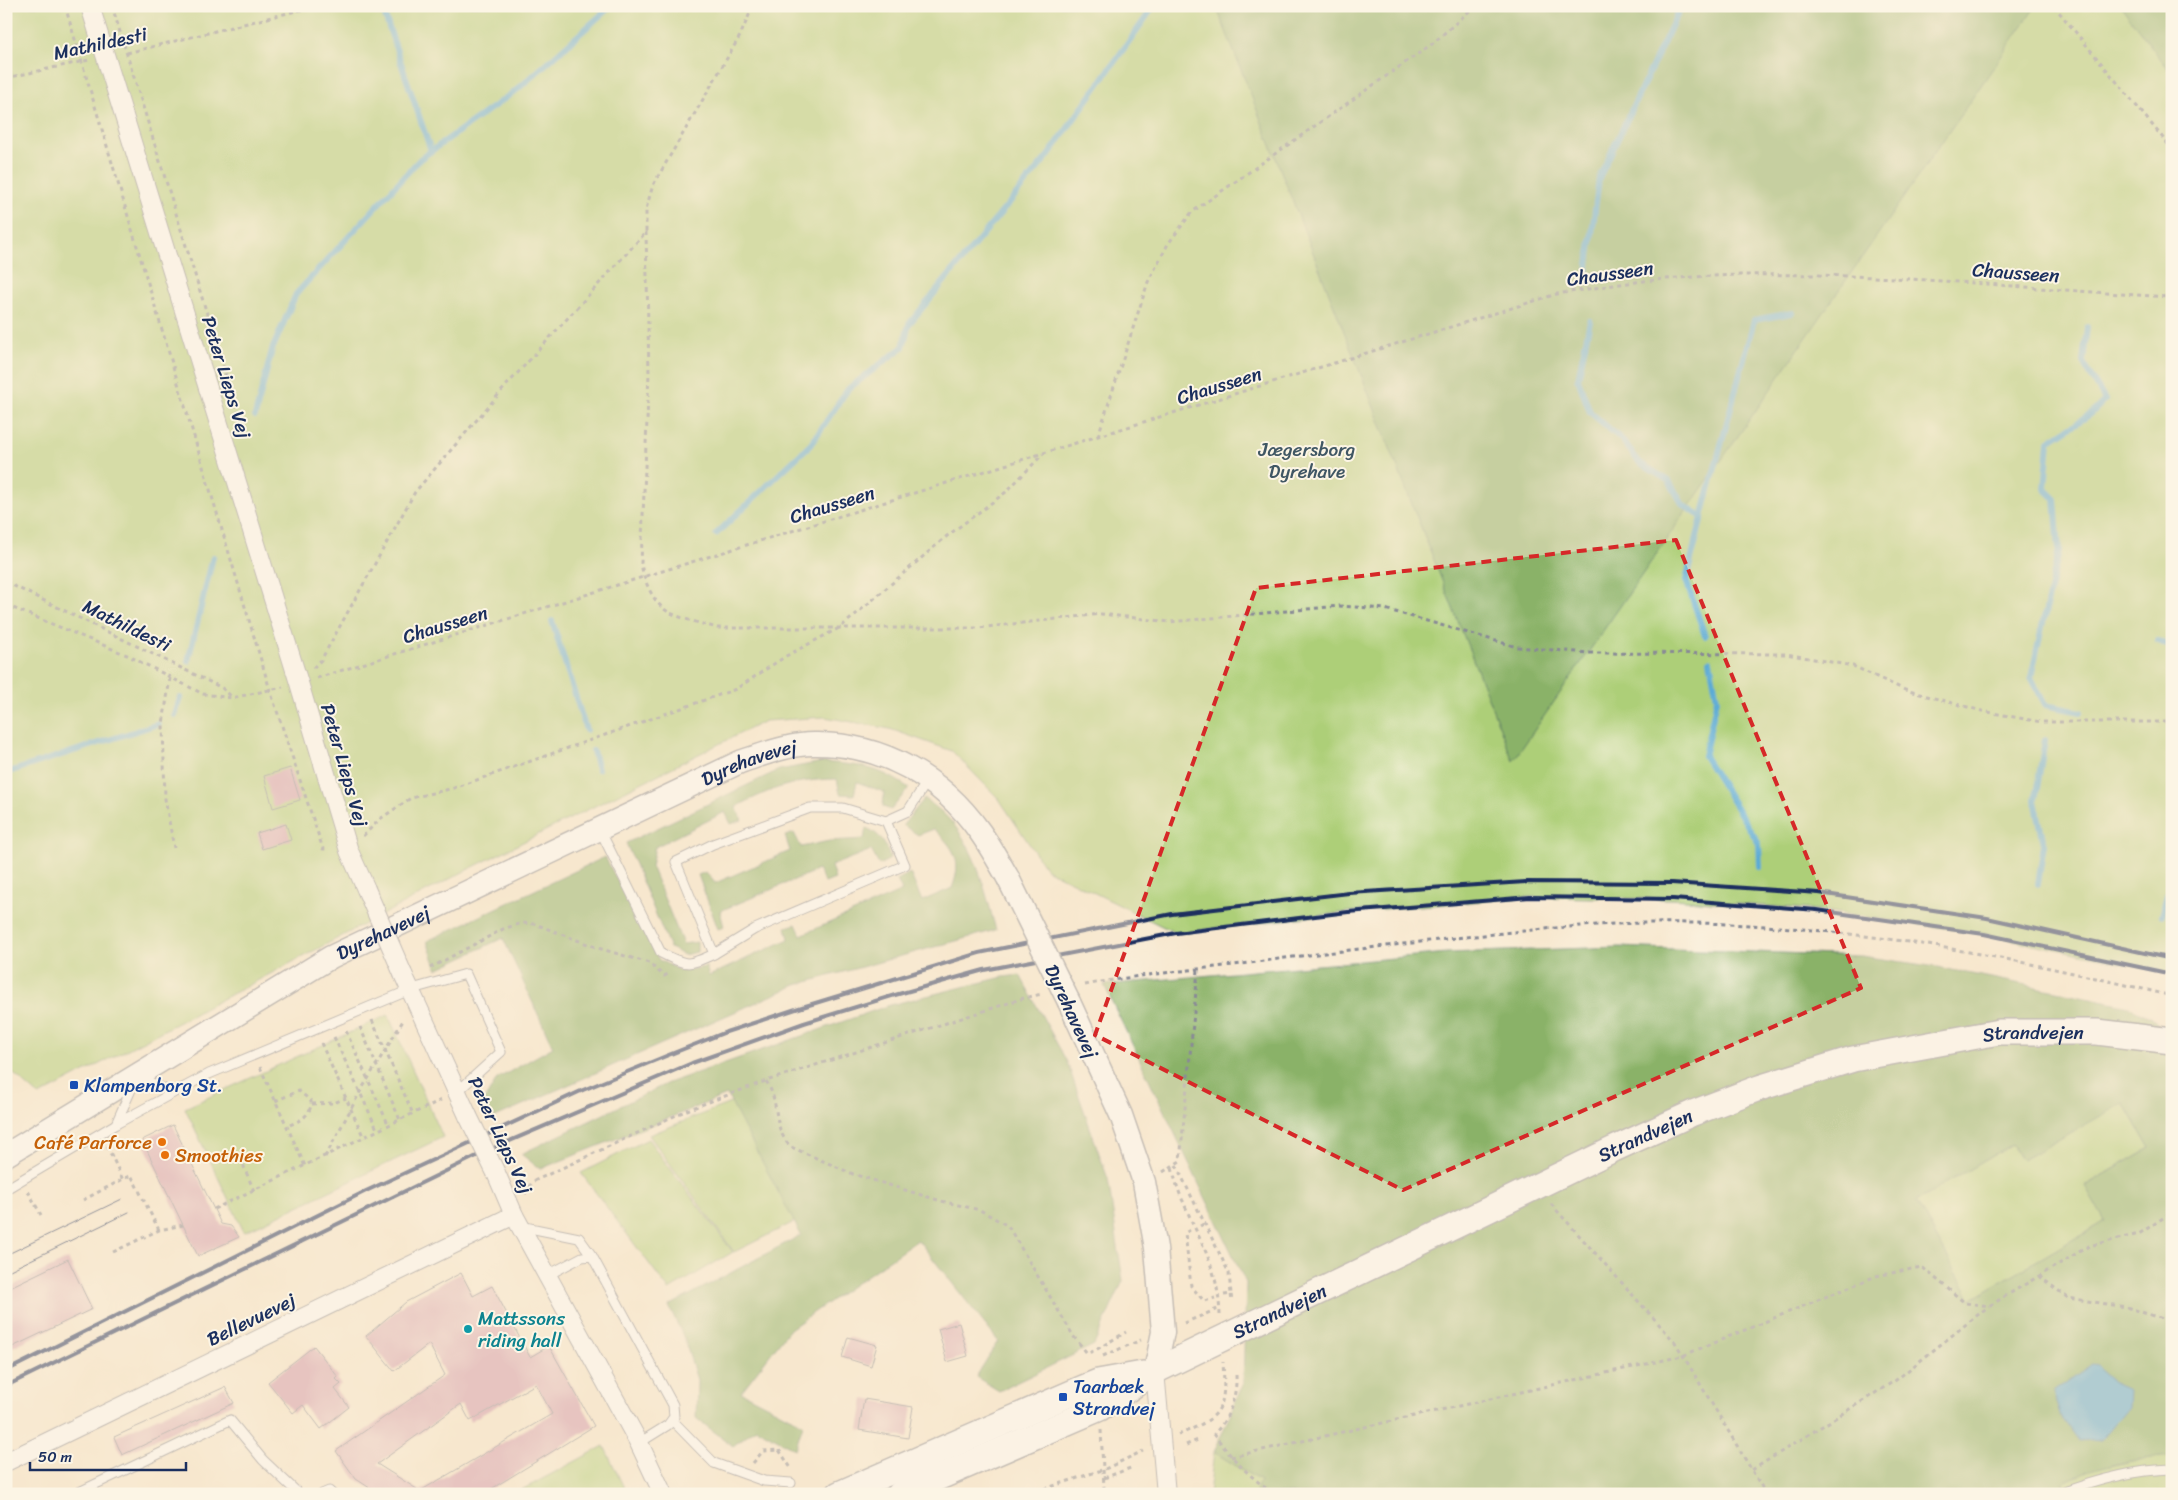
<svg xmlns="http://www.w3.org/2000/svg" width="2178" height="1500" font-family="Sriracha,sans-serif">
<style>
.green{fill:#adcf78;stroke:#647f6b}
.forest{fill:#8ab268;stroke:#527063;fill-rule:evenodd}
.water{fill:#5babd5;stroke:#3b6d9a}
.lines{fill:none;stroke-linecap:round;stroke-linejoin:round}
.stream{stroke:#5babd5;stroke-width:6}
.building{fill:#d299af;fill-rule:evenodd}
.service-casing{stroke:#898b96;stroke-width:11}
.minor-casing{stroke:#898b96;stroke-width:20}
.tertiary-casing{stroke:#898b96;stroke-width:25}
.secondary-casing{stroke:#898b96;stroke-width:28}
.path{stroke:#898b96;stroke-width:3;stroke-dasharray:4 4;stroke-linecap:butt}
.service{stroke:#fff;stroke-width:9}
.minor{stroke:#fff;stroke-width:18}
.tertiary{stroke:#fff;stroke-width:22}
.secondary{stroke:#fff;stroke-width:25}
.tram{stroke:#1b2f5e;stroke-width:1}
.rail{stroke:#1b2f5e;stroke-width:4}
.minor-bridge-casing{stroke:#898b96;stroke-width:20;stroke-linecap:butt}
.tertiary-bridge-casing{stroke:#898b96;stroke-width:25;stroke-linecap:butt}
.minor-bridge{stroke:#fff;stroke-width:18}
.tertiary-bridge{stroke:#fff;stroke-width:22}
.marked{fill:none;stroke:#d62828;stroke-width:4;stroke-dasharray:10 6;stroke-linejoin:round}
.transit-dot{fill:#1a4fb4;stroke:#fcf5e5;stroke-width:2}
.food-dot{fill:#e8710a;stroke:#fcf5e5;stroke-width:2}
.culture-dot{fill:#0f9aa8;stroke:#fcf5e5;stroke-width:2}
.labels{text-anchor:middle;stroke-width:4;stroke-linejoin:round;paint-order:stroke}
.street-label{font-size:19px;fill:#1b2f5e;stroke:#fcf5e5}
.park-label{font-size:19px;fill:#405764;stroke:#fcf5e5}
.transit-label{font-size:19px;fill:#164399;stroke:#fcf5e5;text-anchor:start}
.food-label{font-size:19px;fill:#c56008;stroke:#fcf5e5;text-anchor:end}
.culture-label{font-size:19px;fill:#0d838f;stroke:#fcf5e5;text-anchor:start}
</style>
<rect width="100%" height="100%" fill="#fcf5e5"/>
<filter id="ink" filterUnits="userSpaceOnUse"><feTurbulence type="fractalNoise" baseFrequency=".02" numOctaves="2"/><feDisplacementMap in="SourceGraphic" scale="10" xChannelSelector="R" yChannelSelector="G"/><feConvolveMatrix kernelMatrix="1 2 1 2 8 2 1 2 1" color-interpolation-filters="sRGB"/></filter>
<filter id="wash" filterUnits="userSpaceOnUse"><feTurbulence type="fractalNoise" baseFrequency=".0096" numOctaves="4" result="noise"/><feDisplacementMap in="SourceGraphic" scale="20" xChannelSelector="R" yChannelSelector="G"/><feGaussianBlur stdDeviation="1.12" result="paint"/><feColorMatrix in="noise" values="0 0 0 0 0 0 0 0 0 0 0 0 0 0 0 0 0 1.4 0 .05"/><feComposite in="paint" operator="in"/></filter>
<g filter="url(#wash)">
<rect width="100%" height="100%" fill="#f7e7ce"/>
<!-- green -->
<g class="green">
<polygon points="6,6 2172,6 2172,973 1984,934 1817,910 1673,899 1530,897 1348,912 1176,933 1046,869 999,799 952,751 890,729 825,717 765,721 465,871 39,1096 6,1067"/>
<polygon points="388,1015 443,1137 244,1232 185,1108"/>
<polygon points="733,1102 796,1221 734,1252 649,1135"/>
<polygon points="2124,1102 2150,1148 2086,1185 2105,1221 1971,1299 1916,1201 2012,1144 2022,1160"/>
<polygon points="648,1139 733,1252 669,1290 581,1173"/>
<polygon points="604,1446 627,1494 514,1494"/>
<polygon points="1214,1452 1260,1481 1275,1494 1209,1494"/>
<polygon points="2172,1456 2172,1494 2036,1494 2090,1470 2151,1457"/>
</g>
<!-- forest -->
<g class="forest">
<polygon points="1216,6 2036,6 1513,761"/>
<polygon points="2121,6 2172,6 2172,74"/>
<path d="M822,762C859,765 877,766 909,788L891,810L883,807L884,792L857,782L854,795L840,794L837,779C794,780 774,787 736,807L742,820L731,824L725,812L655,847L651,866L683,944L697,942V952L684,955L670,948L626,843L779,770Z"/>
<path d="M924,799C972,827 982,880 996,930L796,985L493,1118L484,1101L497,1079L553,1047L503,938L437,969L427,941L605,857L659,960L681,971L706,967L709,976L789,939L786,927L796,924L801,935L902,891L897,880L910,873L922,901L952,888C963,860 954,848 934,829L918,835L903,825Z"/>
<path d="M866,828C880,833 887,845 890,859L879,865L871,850L831,866L835,879L825,883L818,870L720,911L724,927L718,929L698,875L706,872L715,883L790,851L785,836L794,833L801,847L829,841L864,839Z"/>
<path d="M1619,947L1862,956L1937,967L2125,1005L2152,1018L2172,1039V1456C2134,1459 2097,1466 2063,1482L2064,1494H1255L1260,1481L1214,1452L1243,1384L1246,1283L1104,985L1447,953ZM2124,1103L2150,1148L2085,1186L2105,1221L1971,1299L1916,1201L2012,1144L2022,1160Z"/>
<polygon points="1020,975 1067,1062 1108,1179 1123,1281 1094,1345 999,1391 976,1377 998,1341 918,1240 790,1329 741,1392 803,1424 795,1449 756,1428 733,1446 696,1418 697,1380 684,1338 669,1306 801,1235 727,1095 540,1169 521,1154 668,1083 890,1005 1003,977"/>
</g>
<!-- water -->
<polygon class="water" points="2092,1364 2098,1365 2111,1383 2129,1391 2128,1407 2102,1439 2079,1441 2060,1414 2053,1392"/>
<g class="lines">
<!-- stream -->
<g class="stream">
<polyline points="385,16 431,151"/>
<polyline points="1587,273 1599,178 1681,6"/>
<polyline points="1590,321 1578,379 1590,412 1621,439 1640,463 1669,481 1683,505 1702,517 1686,580 1705,636"/>
<polyline points="255,416 272,350 296,294 420,159 518,89 611,6"/>
<polyline points="1702,517 1754,320 1792,313"/>
<polyline points="716,534 811,444 848,389 903,347 909,324 1048,156 1154,6"/>
<polyline points="552,621 586,730"/>
<polyline points="2158,641 2172,648"/>
<polyline points="188,661 213,557"/>
<polyline points="1710,661 1717,699 1704,756 1759,844 1760,867"/>
<polyline points="2081,712 2045,705 2031,677 2059,550 2055,499 2045,489 2049,441 2091,414 2105,400 2083,362 2087,327"/>
<polyline points="175,715 180,698"/>
<polyline points="593,751 598,769"/>
<polyline points="6,773 158,724"/>
<polyline points="2038,884 2044,844 2035,800 2045,740"/>
<polyline points="2162,915 2172,882"/>
</g>
</g>
<g id="blocks">
<!-- building -->
<g class="building">
<polygon points="290,768 300,800 273,808 264,776"/>
<polygon points="286,824 291,840 262,849 257,833"/>
<polygon points="173,1125 221,1224 231,1226 239,1237 198,1256 142,1140"/>
<polygon points="68,1259 92,1309 6,1350 6,1289"/>
<path d="M461,1273L473,1296L492,1286L530,1357L549,1346L594,1426L483,1494H379L356,1479L336,1451L445,1375L429,1344L394,1371L366,1336L406,1302ZM536,1384L552,1414L420,1491L377,1464L461,1404L470,1421Z"/>
<polygon points="959,1323 968,1356 947,1362 938,1329"/>
<polygon points="848,1337 877,1345 871,1366 842,1357"/>
<polygon points="314,1346 338,1377 336,1379 341,1384 335,1389 349,1407 321,1429 303,1405 293,1413 268,1382"/>
<polygon points="225,1387 234,1403 122,1455 114,1437"/>
<polygon points="864,1399 913,1407 908,1438 859,1430"/>
</g>
</g>
</g>
<g filter="url(#ink)">
<use href="#blocks" fill-opacity="0" stroke="#898b96" stroke-width="1"/>
<g class="lines">
<defs>
<g id="service">
<polyline points="886,821 905,865 755,929 714,954 676,862 713,844 810,808 843,808 886,821 908,811 928,780"/>
<path d="M600,830L661,953C687,966 688,966 714,954"/>
<polyline points="116,1124 173,1093"/>
<polyline points="6,1189 116,1124 137,1076 173,1093 209,1074 412,989 466,974 501,1052 457,1092"/>
<polyline points="520,1226 579,1238 592,1256"/>
<polyline points="548,1275 582,1257 592,1256 673,1405 674,1417 668,1425 639,1443"/>
<polyline points="672,1420 714,1463 764,1481 791,1483"/>
<polyline points="75,1494 230,1420 263,1460 299,1494"/>
<polyline points="322,1494 329,1491 332,1494"/>
<path d="M2059,1494C2096,1480 2132,1470 2172,1469"/>
</g>
<g id="minor">
<polyline points="90,6 299,683 349,851 366,889"/>
<polyline points="403,974 468,1116"/>
<polyline points="496,1173 514,1215 639,1443 663,1494"/>
<polyline points="1155,1371 1166,1494"/>
<polyline points="6,1462 514,1215"/>
</g>
<g id="tertiary">
<polyline points="1069,1002 1121,1115 1144,1182 1156,1248 1163,1332 1155,1371"/>
<path id="s1" d="M6,1155L331,957L740,762C764,754 789,744 814,744C882,743 942,778 980,832C990,846 999,862 1008,878"/>
</g>
<g id="secondary">
<polyline points="839,1494 1081,1389 1098,1382 1143,1374"/>
<path id="s2" d="M900,1494L1100,1408L1155,1371L1221,1339L1614,1149L1693,1113L1759,1088L1853,1059L1999,1032H2097L2172,1041"/>
</g>
</defs>
<!-- service casing -->
<use href="#service" class="service-casing"/>
<!-- minor casing -->
<use href="#minor" class="minor-casing"/>
<!-- tertiary casing -->
<use href="#tertiary" class="tertiary-casing"/>
<!-- secondary casing -->
<use href="#secondary" class="secondary-casing"/>
<!-- path -->
<g class="path">
<polyline points="65,6 270,690 323,849 328,849"/>
<polyline points="112,6 241,424"/>
<polyline points="2054,6 2172,149"/>
<polyline points="127,53 316,6"/>
<polyline points="6,78 89,60"/>
<path d="M646,232L649,373L641,563C643,578 651,598 663,608C672,617 704,624 717,628H978L1101,614L1170,622L1339,606L1385,609L1517,647L1589,653L1786,654L1853,666L1905,690L1982,711L2041,722H2172"/>
<polyline points="1098,436 1148,282 1168,244 1192,212 1432,44 1475,6"/>
<polyline points="6,582 222,688 232,697"/>
<polyline points="6,605 127,655 203,694 232,698 283,687"/>
<polyline points="313,668 321,660 415,492 505,387 646,232 646,209 653,185 740,36 753,6"/>
<polyline points="170,678 163,724 165,799 174,848"/>
<path d="M317,678L1557,294C1589,289 1622,283 1654,280C1826,264 2000,288 2172,297"/>
<polyline points="363,836 380,819 411,798 454,788 736,689 786,656 841,627 947,536 1006,492 1043,454"/>
<polyline points="430,968 503,929 522,923 535,924 598,948 649,963 664,976 671,973"/>
<path d="M1085,985C1146,973 1209,969 1271,960C1329,952 1388,946 1446,939C1513,932 1581,924 1649,923C1826,920 2000,954 2172,996"/>
<polyline points="372,1020 413,1114"/>
<polyline points="360,1027 400,1120"/>
<polyline points="346,1031 389,1126"/>
<polyline points="334,1037 378,1131"/>
<polyline points="321,1043 364,1138"/>
<polyline points="260,1067 305,1166"/>
<path d="M766,1081C781,1103 771,1127 791,1147L853,1174L941,1201L980,1210L1008,1226L1074,1337L1087,1353L1094,1351L1126,1332"/>
<path d="M275,1101L299,1091L311,1101C312,1116 298,1122 287,1126"/>
<polyline points="312,1104 334,1103 346,1098"/>
<polyline points="107,1146 123,1180"/>
<polyline points="244,1157 244,1167 254,1191"/>
<polyline points="325,1157 360,1092 404,1019"/>
<polyline points="1176,1165 1229,1273 1231,1294"/>
<path d="M1172,1168C1175,1179 1178,1191 1183,1201C1201,1245 1218,1266 1220,1315"/>
<polyline points="1163,1172 1180,1161 1198,970"/>
<polyline points="28,1191 41,1215"/>
<polyline points="525,1194 532,1182 687,1110 766,1081 1024,998 1042,994"/>
<polyline points="83,1200 131,1175 159,1230"/>
<polyline points="1551,1204 1675,1342 1766,1494"/>
<polyline points="214,1209 441,1100"/>
<polyline points="1200,1226 1205,1223"/>
<polyline points="1190,1230 1185,1233 1191,1286 1204,1301 1215,1298"/>
<polyline points="113,1252 159,1230 183,1225"/>
<polyline points="2039,1276 2068,1298 2126,1307 2172,1322"/>
<polyline points="1224,1295 1231,1294 1232,1302"/>
<polyline points="1184,1323 1220,1308"/>
<polyline points="1103,1356 1141,1340"/>
<path d="M1236,1375C1237,1397 1229,1419 1214,1434C1231,1458 1250,1477 1274,1494"/>
<polyline points="1101,1430 1104,1488 1107,1494"/>
<path d="M1178,1435C1223,1416 1226,1411 1223,1362"/>
<polyline points="1186,1445 1198,1440"/>
<polyline points="1231,1457 1682,1356 1876,1276 1922,1267 1965,1303 1989,1306 2089,1246 2139,1234 2172,1212"/>
<polyline points="753,1463 763,1451 779,1450 791,1468"/>
<polyline points="1752,1470 1896,1380 1989,1306"/>
<polyline points="1104,1478 1133,1467"/>
<polyline points="1029,1494 1105,1469 1143,1451"/>
</g>
<!-- service -->
<use href="#service" class="service"/>
<!-- minor -->
<use href="#minor" class="minor"/>
<!-- tertiary -->
<use href="#tertiary" class="tertiary"/>
<!-- secondary -->
<use href="#secondary" class="secondary"/>
<!-- tram -->
<g class="tram">
<polyline points="6,1255 122,1199"/>
<polyline points="6,1272 129,1212"/>
</g>
<!-- rail -->
<g class="rail">
<polyline points="6,1371 366,1191 583,1090 666,1056 726,1032 799,1008 979,953 1172,914 1349,893 1526,882 1672,883 1819,893 1987,918 2172,959"/>
<polyline points="6,1386 491,1149 692,1063 804,1023 895,995 984,970 1176,933 1348,912 1530,897 1673,899 1817,910 1984,934 2172,974"/>
</g>
<defs>
<g id="minor-bridge">
<polyline points="366,889 403,974"/>
<polyline points="468,1116 496,1173"/>
</g>
<polyline id="tertiary-bridge" points="1008,878 1069,1002"/>
</defs>
<!-- minor-bridge casing -->
<use href="#minor-bridge" class="minor-bridge-casing"/>
<!-- tertiary-bridge casing -->
<use href="#tertiary-bridge" class="tertiary-bridge-casing"/>
<!-- minor-bridge -->
<use href="#minor-bridge" class="minor-bridge"/>
<!-- tertiary-bridge -->
<use href="#tertiary-bridge" class="tertiary-bridge"/>
</g>
</g>
<!-- marked area -->
<path d="M0 0H2178V1500H0ZM1676,540L1861,988L1403,1190L1095,1035L1256,588Z" fill="#f7e7ce" fill-opacity=".55" fill-rule="evenodd"/>
<path class="marked" d="M1676,540L1861,988L1403,1190L1095,1035L1256,588Z"/>
<!-- markers -->
<g class="transit-dot">
<rect x="69" y="1080" width="10" height="10" rx="2.5"/>
<rect x="1058" y="1392" width="10" height="10" rx="2.5"/>
</g>
<g class="food-dot">
<circle cx="162" cy="1142" r="5"/>
<circle cx="165" cy="1155" r="5"/>
</g>
<circle class="culture-dot" cx="468" cy="1329" r="5"/>
<g class="labels">
<!-- street labels -->
<g class="street-label">
<text transform="translate(100 43) rotate(-12)" y="7">Mathildesti</text>
<text transform="translate(2016 272) rotate(4)" y="7">Chausseen</text>
<text transform="translate(1610 273) rotate(-8)" y="7">Chausseen</text>
<text transform="translate(227 377) rotate(73)" y="7">Peter Lieps Vej</text>
<text transform="translate(1219 385) rotate(-17)" y="7">Chausseen</text>
<text transform="translate(832 504) rotate(-17)" y="7">Chausseen</text>
<text transform="translate(445 624) rotate(-17)" y="7">Chausseen</text>
<text transform="translate(127 625) rotate(26)" y="7">Mathildesti</text>
<text transform="translate(345 765) rotate(74)" y="7">Peter Lieps Vej</text>
<text dy="7" stroke="none"><textPath href="#s1" startOffset="842">Dyrehavevej</textPath></text>
<text dy="7" stroke="none"><textPath href="#s1" startOffset="438">Dyrehavevej</textPath></text>
<text transform="translate(1072 1011) rotate(65)" y="7">Dyrehavevej</text>
<text dy="7" stroke="none"><textPath href="#s2" startOffset="1232">Strandvejen</textPath></text>
<text transform="translate(501 1135) rotate(65)" y="7">Peter Lieps Vej</text>
<text dy="7" stroke="none"><textPath href="#s2" startOffset="828">Strandvejen</textPath></text>
<text dy="7" stroke="none"><textPath href="#s2" startOffset="422">Strandvejen</textPath></text>
<text transform="translate(251 1319) rotate(-26)" y="7">Bellevuevej</text>
</g>
<!-- park labels -->
<g class="park-label">
<text x="1307" y="456">Jægersborg<tspan x="1307" dy="22">Dyrehave</tspan></text>
</g>
<!-- transit labels -->
<g class="transit-label">
<text x="84" y="1092">Klampenborg St.</text>
<text x="1073" y="1393">Taarbæk<tspan x="1073" dy="22">Strandvej</tspan></text>
</g>
<!-- food labels -->
<g class="food-label">
<text x="152" y="1149">Café Parforce</text>
<text x="175" y="1162" text-anchor="start">Smoothies</text>
</g>
<!-- culture labels -->
<g class="culture-label">
<text x="478" y="1325">Mattssons<tspan x="478" dy="22">riding hall</tspan></text>
</g>
</g>
<!-- margin -->
<rect width="2178" height="1500" fill="none" stroke="#fcf5e5" stroke-width="25"/>
<!-- scale -->
<path d="M30 1462v8h156v-8" fill="none" stroke="#1b2f5e" stroke-width="2.5"/>
<text x="38" y="1462" font-size="15" fill="#1b2f5e" stroke="#fcf5e5" stroke-width="4" paint-order="stroke">50 m</text>
</svg>
